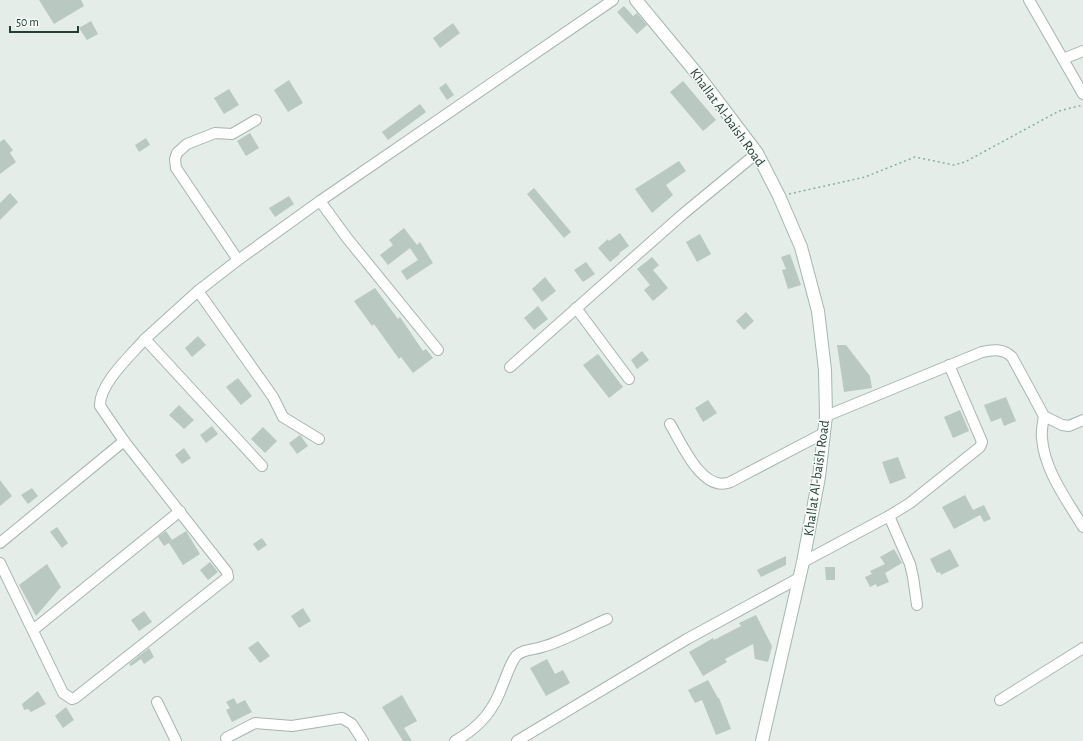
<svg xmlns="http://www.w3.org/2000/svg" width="1083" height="741" font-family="'Alegreya Sans',sans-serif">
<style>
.building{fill:#b9c8c1}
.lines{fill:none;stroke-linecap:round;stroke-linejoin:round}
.street-casing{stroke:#a7b5af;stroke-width:12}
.secondary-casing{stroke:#a3b8af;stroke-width:14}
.path{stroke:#86af9f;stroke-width:1.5;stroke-dasharray:2 3;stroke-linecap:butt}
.street{stroke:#fff;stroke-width:10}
.secondary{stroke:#fff;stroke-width:12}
.labels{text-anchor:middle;stroke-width:3;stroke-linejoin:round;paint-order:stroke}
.street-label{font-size:14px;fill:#243e35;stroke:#f5f9f7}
</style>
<rect width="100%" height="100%" fill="#e4ede8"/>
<!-- building -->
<g class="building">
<polygon points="39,0 81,0 84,6 54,24"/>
<polygon points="624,6 633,16 637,13 647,25 637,34 617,12"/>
<polygon points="91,21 98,34 87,40 79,28"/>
<polygon points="453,23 460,33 440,48 433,38"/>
<polygon points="289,80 303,103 288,112 274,90"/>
<polygon points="683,81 716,120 703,131 670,92"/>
<polygon points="446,83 454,95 447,100 439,88"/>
<polygon points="229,89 239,105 224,114 214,98"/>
<polygon points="420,104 426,112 388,140 382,132"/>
<polygon points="250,133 259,148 246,156 237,141"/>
<polygon points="146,138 150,145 139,152 135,145"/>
<polygon points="4,139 13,150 10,153 16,162 0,174 0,142"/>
<polygon points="679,161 686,171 666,185 673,195 652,213 635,189"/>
<polygon points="534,188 571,232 564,238 527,194"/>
<polygon points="10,193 18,202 0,220 0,203"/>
<polygon points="289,196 294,204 275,217 269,208"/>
<polygon points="404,228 417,245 420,242 433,263 407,280 401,271 418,260 410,248 388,265 380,255 393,245 389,240"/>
<polygon points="620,233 629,246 619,253 620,254 610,262 598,248 608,239 609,241"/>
<polygon points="700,234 711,254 697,262 686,242"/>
<polygon points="790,254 801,285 788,289 782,270 786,269 781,257"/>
<polygon points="652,257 659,265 653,270 668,288 653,301 644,290 650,285 637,269"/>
<polygon points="586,262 595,274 583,282 574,270"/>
<polygon points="545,277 556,291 542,302 532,289"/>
<polygon points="375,288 398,319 400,317 423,351 426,349 433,358 413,373 401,357 399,359 374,324 372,326 354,301"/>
<polygon points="538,306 548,319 534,330 524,318"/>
<polygon points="746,312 754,321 744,330 736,321"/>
<polygon points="198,336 206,345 192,357 185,348"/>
<polygon points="837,345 846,345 870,376 872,388 844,392"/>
<polygon points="642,351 649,360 637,369 631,360"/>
<polygon points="598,354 623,387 609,398 583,365"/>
<polygon points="238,378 252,396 241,405 226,387"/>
<polygon points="1006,397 1016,421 1004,426 1001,418 991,422 984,405"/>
<polygon points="708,400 717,413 703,422 695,408"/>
<polygon points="179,405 194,420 184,429 169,415"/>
<polygon points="960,410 969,431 953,438 944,417"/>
<polygon points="212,426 218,434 206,443 200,435"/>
<polygon points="263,427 277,441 265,453 251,439"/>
<polygon points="300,435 308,446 297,454 289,443"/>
<polygon points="184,448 191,458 182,464 175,455"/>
<polygon points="898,457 906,478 890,484 882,462"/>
<polygon points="0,480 12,496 0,506"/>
<polygon points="32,488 38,496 28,504 21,495"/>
<polygon points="965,495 973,510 984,505 991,519 984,522 980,515 954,529 942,507"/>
<polygon points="57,527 68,543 62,548 50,532"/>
<polygon points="166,531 172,540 186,531 200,554 183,565 169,543 164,546 158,537"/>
<polygon points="262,538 267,545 258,551 253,544"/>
<polygon points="894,549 902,563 885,573 889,582 877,587 876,584 870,587 865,577 872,574 870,571 885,564 880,557"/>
<polygon points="950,549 959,566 941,575 940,572 937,573 930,559"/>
<polygon points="786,556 786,565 761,577 757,570"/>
<polygon points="210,562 218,572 208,580 200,570"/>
<polygon points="47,564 61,587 36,616 19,585"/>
<polygon points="825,567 835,567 835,580 826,580"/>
<polygon points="303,608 311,621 299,628 291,616"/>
<polygon points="144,611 152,622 139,631 131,620"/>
<polygon points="756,615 772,646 768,662 755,659 753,644 725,659 727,662 703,676 689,652 713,638 714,640 741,626 739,623"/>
<polygon points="258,641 270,656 260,663 248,648"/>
<polygon points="149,648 154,657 144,664 141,659 131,666 129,664"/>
<polygon points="547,659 555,674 563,670 570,683 546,696 530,668"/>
<polygon points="708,680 718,698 719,698 731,729 716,735 702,700 695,703 688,690"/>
<polygon points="38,691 46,704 31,712 28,709 24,710 22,704"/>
<polygon points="402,695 417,721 404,728 412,741 403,741 382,707"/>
<polygon points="234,698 237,704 245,700 252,712 232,722 226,710 230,708 226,702"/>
<polygon points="66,707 74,720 63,728 55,716"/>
</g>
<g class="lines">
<defs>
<g id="street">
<polyline points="1029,0 1083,94"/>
<polyline points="1063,59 1083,51"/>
<polyline points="320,201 347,238 438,350"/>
<polyline points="238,260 176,168 175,159 177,153 187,144 215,133 232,134 256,120"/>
<polyline points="198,291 273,397 283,417 319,439"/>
<polyline points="576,308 629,379"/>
<polyline points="145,339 198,291 238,260 320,201 613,0"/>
<polyline points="510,367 683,214 757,153"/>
<path d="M826,416L982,352C994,350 1003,348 1012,357L1044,416L1062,425L1069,426L1083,420"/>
<path d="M1044,416C1043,423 1041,431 1042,438C1044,470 1067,500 1083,527"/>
<path d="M670,424C681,442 701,490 727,483C730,483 734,480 738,478L824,433"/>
<polyline points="889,516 910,564 913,577 917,605"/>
<polyline points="0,543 124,441"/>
<polyline points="803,562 889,516 910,503 980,447 982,442 980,437 949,365"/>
<path d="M0,563L63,693L72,699L75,698L228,577L227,572L124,441L100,406C99,384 131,355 145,339L262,466"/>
<polyline points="33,630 180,511"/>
<polyline points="1000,700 1083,648"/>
<polyline points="157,702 176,741"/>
<polyline points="226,738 255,723 292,726 342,718 352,724 363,741"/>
<path d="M455,741C480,727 494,710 503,684C507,675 510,664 516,656C523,649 533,650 542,647C564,641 586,628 607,619"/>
<polyline points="517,741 687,639 799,578"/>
</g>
<polyline id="secondary" points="636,0 698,75 757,153 779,196 801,247 818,311 825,370 826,416 819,477 803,562 762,741"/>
</defs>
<!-- street casing -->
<use href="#street" class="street-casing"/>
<!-- secondary casing -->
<use href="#secondary" class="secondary-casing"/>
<!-- path -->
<polyline class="path" points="789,194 865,177 915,157 954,165 965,162 1059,111 1083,105"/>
<!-- street -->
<use href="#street" class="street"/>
<!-- secondary -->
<use href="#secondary" class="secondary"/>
</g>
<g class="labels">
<!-- street labels -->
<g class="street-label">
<text transform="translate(728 117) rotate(54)" y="5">Khallat Al-baish Road</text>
<text transform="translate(816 478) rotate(-82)" y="5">Khallat Al-baish Road</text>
</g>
</g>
<!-- scale -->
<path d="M10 26v6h68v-6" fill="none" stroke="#243e35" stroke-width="2"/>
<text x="16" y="26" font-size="12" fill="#243e35" stroke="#f5f9f7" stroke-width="3" paint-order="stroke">50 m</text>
</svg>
